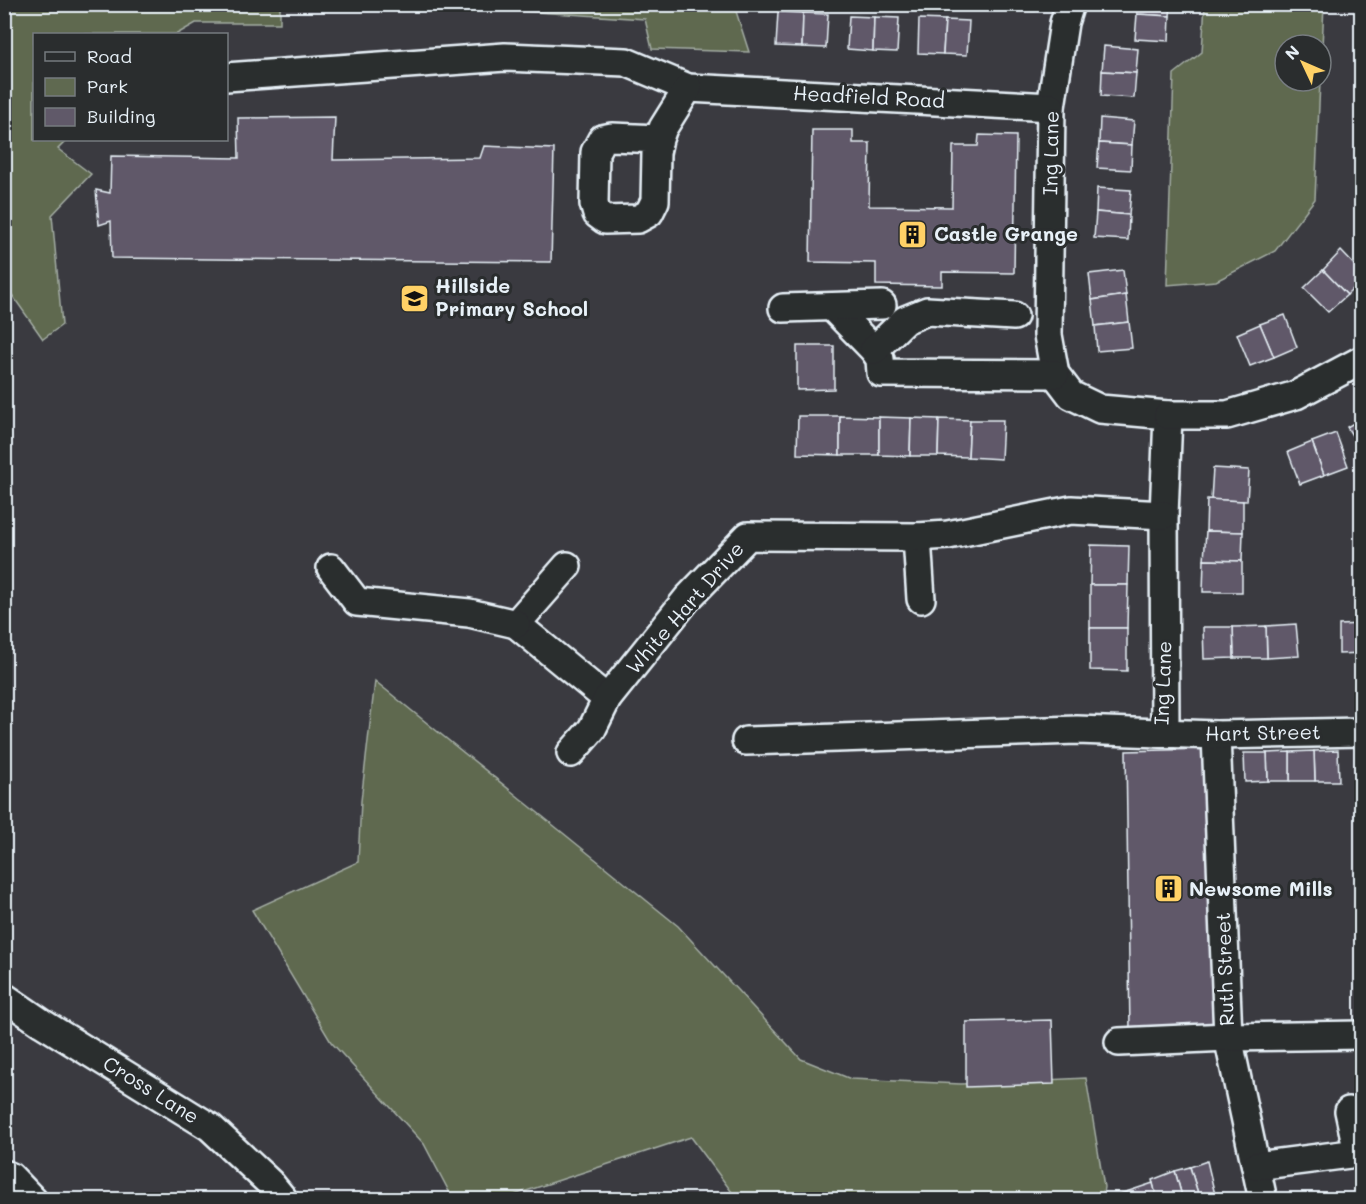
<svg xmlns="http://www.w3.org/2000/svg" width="1366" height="1204" font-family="Mali,sans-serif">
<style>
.green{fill:#5f6950;stroke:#a4ada4;stroke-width:1.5}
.building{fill:#605969;stroke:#e8f1f8;stroke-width:1.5}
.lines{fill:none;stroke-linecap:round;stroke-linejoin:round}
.minor-casing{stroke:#e8f1f8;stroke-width:32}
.minor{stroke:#2a2d2e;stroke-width:27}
.labels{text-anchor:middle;stroke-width:6;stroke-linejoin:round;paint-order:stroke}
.street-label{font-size:20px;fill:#e8f1f8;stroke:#2a2d2e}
.poi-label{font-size:20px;font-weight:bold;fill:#e8f1f8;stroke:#2a2d2e;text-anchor:start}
</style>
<rect width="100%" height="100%" fill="#3a3a40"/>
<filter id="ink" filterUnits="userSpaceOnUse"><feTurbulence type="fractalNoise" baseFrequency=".0167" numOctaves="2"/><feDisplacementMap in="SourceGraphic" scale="12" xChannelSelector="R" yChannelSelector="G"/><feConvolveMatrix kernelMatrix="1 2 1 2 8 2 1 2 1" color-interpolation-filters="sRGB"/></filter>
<g filter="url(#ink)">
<!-- green -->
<g class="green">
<polygon points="1205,4 1324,5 1321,68 1321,45 1285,45 1285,81 1320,81 1315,199 1275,251 1216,281 1167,285 1174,74 1202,52"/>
<polygon points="4,5 280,5 280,23 196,23 177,34 34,34 34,140 67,140 58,149 91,174 52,215 62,325 43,339 5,285"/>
<polygon points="428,5 734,5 749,52 652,49 645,19"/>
<polygon points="375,681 678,926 801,1059 851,1079 961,1084 1086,1078 1104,1187 1102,1199 737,1199 691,1137 502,1199 453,1199 424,1144 331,1042 252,910 358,862 361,801"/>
</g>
<!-- building -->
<g class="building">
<polygon points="1002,4 1036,4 1035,11 1002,9"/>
<polygon points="1137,4 1171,4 1170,16 1137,14"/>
<polygon points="778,12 803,13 802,47 776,46"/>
<polygon points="803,13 828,14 826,48 802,47"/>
<polygon points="1137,14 1170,16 1169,41 1135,39"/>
<polygon points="849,16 874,17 873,51 847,49"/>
<polygon points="874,17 899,18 897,52 873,51"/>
<polygon points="919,19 945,20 943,54 918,53"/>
<polygon points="945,20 969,21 967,55 943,54"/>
<polygon points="1104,46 1138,49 1136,73 1102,71"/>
<polygon points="1102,71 1136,73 1134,98 1101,96"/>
<polygon points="335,117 333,160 480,158 484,146 554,149 551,262 112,258 111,221 99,225 96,190 110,193 111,156 239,158 238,118"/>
<polygon points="1100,118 1134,121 1132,145 1099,143"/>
<polygon points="812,130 853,130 853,143 870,143 869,206 952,207 953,146 978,146 979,135 1016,136 1014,273 942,272 942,286 876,285 876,263 810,262"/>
<polygon points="1099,143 1132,145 1131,170 1097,168"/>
<polygon points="1097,188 1131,190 1129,215 1096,212"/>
<polygon points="1096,212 1129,215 1128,240 1094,238"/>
<polygon points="1341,251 1362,273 1362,280 1347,295 1323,270"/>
<polygon points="1123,270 1126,295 1092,300 1089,274"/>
<polygon points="1323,270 1347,295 1328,312 1304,288"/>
<polygon points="1126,295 1129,322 1095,326 1092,300"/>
<polygon points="1285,315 1297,347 1274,357 1260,324"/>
<polygon points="1129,322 1132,348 1097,351 1095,326"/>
<polygon points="1260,324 1274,357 1250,366 1237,334"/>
<polygon points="797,346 834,346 834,389 797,390"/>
<polygon points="798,416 840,416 840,455 797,454"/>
<polygon points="840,416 879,417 879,455 840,455"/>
<polygon points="879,417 911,418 910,456 879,455"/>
<polygon points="911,418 939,419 938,456 910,456"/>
<polygon points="1362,418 1362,452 1347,427"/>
<polygon points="939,419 970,420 968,457 938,456"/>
<polygon points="970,420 1003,420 1001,459 968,457"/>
<polygon points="1336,433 1348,466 1324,475 1312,442"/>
<polygon points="1312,442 1324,475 1300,484 1288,452"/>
<polygon points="1213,468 1249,470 1247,501 1211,500"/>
<polygon points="1207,499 1243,501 1243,532 1206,531"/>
<polygon points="1206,531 1243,532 1242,561 1204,560"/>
<polygon points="1091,545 1129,546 1128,585 1090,585"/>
<polygon points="1204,560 1242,561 1242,592 1203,592"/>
<polygon points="1090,585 1128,585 1127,628 1090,628"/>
<polygon points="1296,624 1299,656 1267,658 1266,626"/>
<polygon points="1362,624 1362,653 1339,654 1339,625"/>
<polygon points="1266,626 1267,658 1234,658 1233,627"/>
<polygon points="1203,627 1233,627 1234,658 1204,659"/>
<polygon points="1090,628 1127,628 1127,671 1090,670"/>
<polygon points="1204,749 1213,1027 1130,1030 1126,751"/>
<polygon points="1338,750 1339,781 1315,781 1314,751"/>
<polygon points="1314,751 1315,781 1290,781 1290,752"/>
<polygon points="1290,752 1290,781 1268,781 1267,753"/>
<polygon points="1244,753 1267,753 1268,781 1245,782"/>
<polygon points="1052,1020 1054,1084 966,1087 966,1022"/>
<polygon points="1207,1161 1216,1199 1216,1200 1200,1200 1190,1167"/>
<polygon points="1190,1167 1200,1200 1183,1200 1175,1171"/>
<polygon points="1175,1171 1183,1200 1172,1200 1171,1197 1157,1200 1152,1180"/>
<polygon points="1153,1183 1157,1200 1122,1200 1120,1194"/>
</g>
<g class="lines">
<defs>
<g id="minor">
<polyline points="1070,4 1064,23 1051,107 1048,335 1055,374 1071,395 1100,409 1168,415 1164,515 1165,733"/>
<polyline points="226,77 505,57 626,62 688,88 1051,107"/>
<polyline points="659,139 612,137 602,139 595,152 594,204 597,214 605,220 638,219 649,213 655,201 656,153 659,139 663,128 688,88"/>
<polyline points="832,307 874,350 880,359 881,373 1055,374"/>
<polyline points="783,308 882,305"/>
<polyline points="874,350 905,320 927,311 1014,316"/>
<polyline points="1168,415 1227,415 1296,395 1362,360"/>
<polyline points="917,537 921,599"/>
<polyline points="567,566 516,624 607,699"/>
<polyline points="331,568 357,602 469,613 516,624"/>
<polyline points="1216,735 1228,1037 1263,1200"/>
<polyline points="746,741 1077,730 1216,735 1362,732"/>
<polyline points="571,753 592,729 607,699 687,599 748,536 917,537 948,535 1071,510 1164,515"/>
<polyline points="4,997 42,1023 210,1127 270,1183 284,1200"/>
<polyline points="1119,1042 1228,1037 1362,1035"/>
<polyline points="1256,1166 1358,1153 1349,1111"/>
<polyline points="4,1174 11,1177 33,1200"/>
</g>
</defs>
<!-- minor casing -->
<use href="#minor" class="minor-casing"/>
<!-- minor -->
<use href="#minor" class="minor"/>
</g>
</g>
<!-- icons -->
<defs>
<symbol id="building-square" viewBox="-11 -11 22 22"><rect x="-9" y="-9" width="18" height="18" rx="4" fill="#ffd166" stroke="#2a2d2e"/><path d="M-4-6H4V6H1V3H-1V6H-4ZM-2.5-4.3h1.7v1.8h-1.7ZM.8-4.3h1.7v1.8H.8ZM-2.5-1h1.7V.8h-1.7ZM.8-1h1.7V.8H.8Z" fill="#111"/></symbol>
<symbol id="school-square" viewBox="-11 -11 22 22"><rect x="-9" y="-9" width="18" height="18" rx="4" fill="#ffd166" stroke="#2a2d2e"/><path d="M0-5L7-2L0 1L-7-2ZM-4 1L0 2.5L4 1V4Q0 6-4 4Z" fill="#111"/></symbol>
</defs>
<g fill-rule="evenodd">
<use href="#building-square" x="896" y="218" width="33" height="33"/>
<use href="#school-square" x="398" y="282" width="33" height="33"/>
<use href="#building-square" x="1152" y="872" width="33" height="33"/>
</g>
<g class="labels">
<!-- street labels -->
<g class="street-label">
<text transform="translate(869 97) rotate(3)" y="7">Headfield Road</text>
<text transform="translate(1051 153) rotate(-89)" y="7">Ing Lane</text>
<text transform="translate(685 608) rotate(-49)" y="7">White Hart Drive</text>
<text transform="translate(1163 683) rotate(-88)" y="7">Ing Lane</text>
<text transform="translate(1263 733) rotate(-1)" y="7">Hart Street</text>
<text transform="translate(1225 969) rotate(-92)" y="7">Ruth Street</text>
<text transform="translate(151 1090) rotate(32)" y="7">Cross Lane</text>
</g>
<!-- poi labels -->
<g class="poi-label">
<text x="934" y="241">Castle Grange</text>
<text x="435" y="293">Hillside<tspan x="435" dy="23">Primary School</tspan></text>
<text x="1189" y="896">Newsome Mills</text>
</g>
</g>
<!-- margin -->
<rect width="1366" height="1204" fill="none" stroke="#2a2d2e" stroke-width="24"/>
<rect x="12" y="12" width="1342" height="1180" fill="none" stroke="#e8f1f8" stroke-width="2" filter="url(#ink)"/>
<!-- legend -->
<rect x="33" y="33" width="195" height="108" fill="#2a2d2e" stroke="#767b7f" stroke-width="1.5"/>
<rect x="45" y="52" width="30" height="9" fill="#2a2d2e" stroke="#767b7f" stroke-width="1.5"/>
<text x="87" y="63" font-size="18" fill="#e8f1f8">Road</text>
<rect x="45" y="78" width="30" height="18" fill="#5f6950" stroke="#767b7f" stroke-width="1.5"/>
<text x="87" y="93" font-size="18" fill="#e8f1f8">Park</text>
<rect x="45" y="108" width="30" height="18" fill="#605969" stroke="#767b7f" stroke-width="1.5"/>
<text x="87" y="123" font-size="18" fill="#e8f1f8">Building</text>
<!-- north arrow -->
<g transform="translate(1303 63) rotate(314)"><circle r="28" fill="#2a2d2e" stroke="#767b7f" stroke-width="1.5"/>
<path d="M0-4.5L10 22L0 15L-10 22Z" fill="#ffd166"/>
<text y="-9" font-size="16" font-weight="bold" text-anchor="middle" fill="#e8f1f8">N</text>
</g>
</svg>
